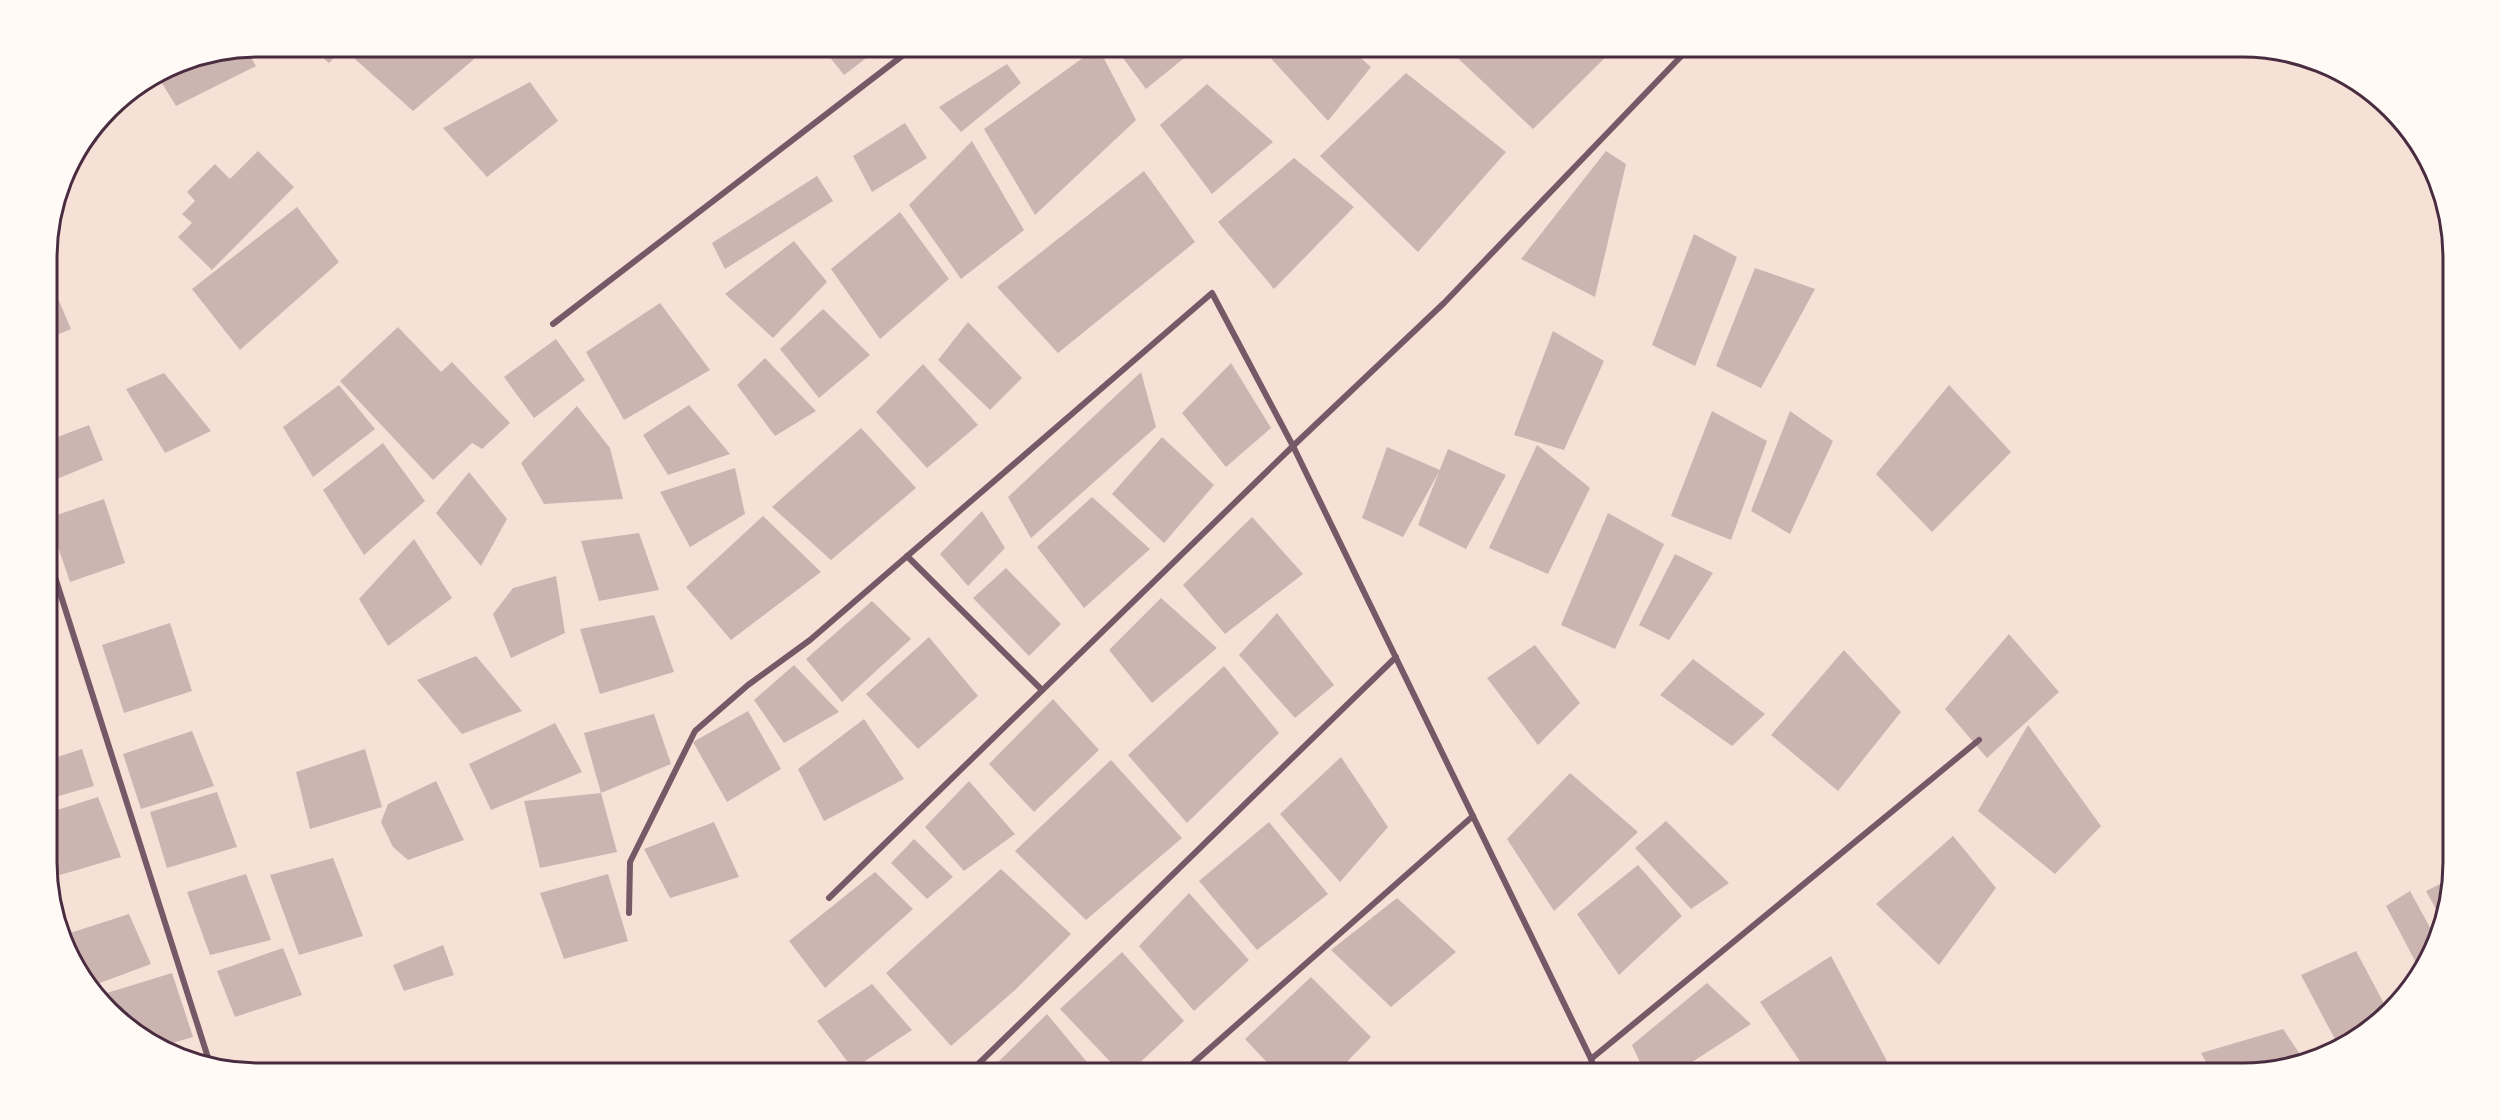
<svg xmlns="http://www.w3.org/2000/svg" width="2500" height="1120" font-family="'Nunito Sans',sans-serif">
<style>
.building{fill:#ccb4b1}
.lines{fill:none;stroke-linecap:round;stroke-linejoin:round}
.minor{stroke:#755966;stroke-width:6}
.tertiary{stroke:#755966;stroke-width:10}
.rim{fill:none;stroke:#4a2c40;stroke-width:3}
</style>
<rect width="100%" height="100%" fill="#f7e1d7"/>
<!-- building -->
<g class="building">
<polygon points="310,46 345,46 329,63"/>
<polygon points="365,46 472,46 480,54 413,111 355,59"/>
<polygon points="821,46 882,46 844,75"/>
<polygon points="1114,46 1199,46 1146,89"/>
<polygon points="1279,46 1347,46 1371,67 1328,121 1268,55"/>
<polygon points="1445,46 1617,46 1533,129"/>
<polygon points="1098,47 1136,120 1035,215 984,129"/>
<polygon points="246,49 256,66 176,106 157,75 178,62"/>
<polygon points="1007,64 1021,83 961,132 939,107"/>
<polygon points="1406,73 1506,152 1418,252 1320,156"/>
<polygon points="530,82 558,121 487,177 443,128"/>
<polygon points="1207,84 1273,142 1212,194 1160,125"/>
<polygon points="905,123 927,158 872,192 853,156"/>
<polygon points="93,132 98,141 79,151 83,145"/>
<polygon points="972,141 1024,230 961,279 909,205"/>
<polygon points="258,151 294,187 212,270 178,237 192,223 182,214 195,201 187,192 215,164 230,179"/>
<polygon points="1606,151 1626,164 1595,297 1521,259"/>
<polygon points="1294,158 1354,207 1274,289 1218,222"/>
<polygon points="1144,171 1195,242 1058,353 997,287"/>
<polygon points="817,176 833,201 725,269 712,243"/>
<polygon points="297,207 339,262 240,350 192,289"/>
<polygon points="900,212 949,279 880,339 831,269"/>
<polygon points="1694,234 1737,257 1695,366 1652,345"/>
<polygon points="794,241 827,282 773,338 725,294"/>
<polygon points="1755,268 1815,289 1761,388 1716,366"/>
<polygon points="53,287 71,329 47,339 47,290"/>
<polygon points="660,303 710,370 624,420 586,352"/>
<polygon points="823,309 870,355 819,398 780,349"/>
<polygon points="968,322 1022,378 990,410 938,360"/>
<polygon points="398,327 441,372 452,362 510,423 482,449 472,443 433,480 340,381"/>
<polygon points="1553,331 1604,361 1564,450 1514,435"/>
<polygon points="556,339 585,380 534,418 504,377"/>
<polygon points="765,358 816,411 775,436 737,385"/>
<polygon points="1231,363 1271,428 1226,467 1182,413"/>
<polygon points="923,364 978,425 927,468 876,412"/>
<polygon points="1141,372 1156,427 1031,538 1008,497"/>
<polygon points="164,373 211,431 165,453 126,389"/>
<polygon points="339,385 375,429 313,477 283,427"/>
<polygon points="1949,385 2011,452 1932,532 1876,474"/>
<polygon points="689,405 730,454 668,475 643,435"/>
<polygon points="577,406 610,448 623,499 544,504 521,463"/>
<polygon points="1712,411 1767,441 1731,540 1671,516"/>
<polygon points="1790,411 1833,441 1790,534 1751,511"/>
<polygon points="89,425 103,460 47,483 47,441"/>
<polygon points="861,428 916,488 831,560 772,507"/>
<polygon points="1162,437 1214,485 1164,543 1112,494"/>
<polygon points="383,443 425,501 364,555 323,490"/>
<polygon points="1537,445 1590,488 1548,574 1489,548"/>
<polygon points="1387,447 1440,470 1403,537 1362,518"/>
<polygon points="1448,449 1506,475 1466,549 1418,525"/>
<polygon points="735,468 745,514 690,547 660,492"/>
<polygon points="469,472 507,519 481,566 436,513"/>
<polygon points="1092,497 1150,549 1084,608 1037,547"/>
<polygon points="104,499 125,563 70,582 48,518"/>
<polygon points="982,511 1005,548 968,586 940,554"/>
<polygon points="1608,513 1664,544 1615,649 1561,625"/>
<polygon points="763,516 821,572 731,640 686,587"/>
<polygon points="1252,517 1303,574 1225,634 1183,585"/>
<polygon points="639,533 659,590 599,601 581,541"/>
<polygon points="414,539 452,598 388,646 359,599"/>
<polygon points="1675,554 1713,573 1669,640 1639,625"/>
<polygon points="1006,568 1061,624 1029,656 973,598"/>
<polygon points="556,576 565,633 511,658 493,614 513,588"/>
<polygon points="1161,598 1217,648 1152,703 1109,650"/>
<polygon points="872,601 911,639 842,702 806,659"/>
<polygon points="1277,613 1334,685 1295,718 1239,655"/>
<polygon points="654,615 674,672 600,694 580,629"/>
<polygon points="170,623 192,691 124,713 102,645"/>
<polygon points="2009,634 2059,692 1987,758 1945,709"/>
<polygon points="929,637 978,696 918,749 866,694"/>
<polygon points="1535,645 1580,703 1538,745 1487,678"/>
<polygon points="1844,650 1901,712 1838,791 1771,735"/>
<polygon points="476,656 522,711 462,734 417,680"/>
<polygon points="1693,659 1765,714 1732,746 1660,695"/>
<polygon points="794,665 839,712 784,743 754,700"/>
<polygon points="1224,666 1279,733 1187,823 1128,755"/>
<polygon points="1053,699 1099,750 1034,812 989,764"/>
<polygon points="748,711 781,769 727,802 693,742"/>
<polygon points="654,714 671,764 601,793 584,733"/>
<polygon points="864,719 904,779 824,821 798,769"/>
<polygon points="555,723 582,772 491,810 469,764"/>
<polygon points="2028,725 2101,826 2055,874 1978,811"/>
<polygon points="192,731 214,786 141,809 123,754"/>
<polygon points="82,749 94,786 48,799 48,760"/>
<polygon points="365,749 382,807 310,829 296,772"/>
<polygon points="1341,757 1388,827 1340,882 1280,814"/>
<polygon points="1111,760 1182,838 1086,920 1015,851"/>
<polygon points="1570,773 1638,832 1554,911 1507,839"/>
<polygon points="436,781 464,840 408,860 393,847 381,822 388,804"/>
<polygon points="969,781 1015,834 964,871 925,827"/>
<polygon points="217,792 237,847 167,868 150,812"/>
<polygon points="601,793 617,852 540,868 524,801"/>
<polygon points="98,797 121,857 60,875 48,844 48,813"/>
<polygon points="1666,821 1729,883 1691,909 1635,848"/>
<polygon points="714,822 739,877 670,898 644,849"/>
<polygon points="1269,822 1328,894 1257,950 1199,881"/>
<polygon points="1953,836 1996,888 1939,965 1876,904"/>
<polygon points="914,839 953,877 927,899 891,863"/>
<polygon points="333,858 363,936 299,955 270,875"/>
<polygon points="1638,865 1682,916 1619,975 1577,914"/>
<polygon points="1001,869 1071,934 1015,990 951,1046 886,973"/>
<polygon points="875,872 913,909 825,988 789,941"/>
<polygon points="246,874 271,940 210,955 187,892"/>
<polygon points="608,874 628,941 564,959 540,893"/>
<polygon points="2450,879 2442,919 2442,920 2426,891"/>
<polygon points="2410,891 2438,942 2421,972 2386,906"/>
<polygon points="1189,893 1249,960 1194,1011 1139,946"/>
<polygon points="1397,898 1456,952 1391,1007 1331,950"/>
<polygon points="129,914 151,964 89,987 67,934"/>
<polygon points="443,945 454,975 404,991 393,965"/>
<polygon points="283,948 302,995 235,1017 217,971"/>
<polygon points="2356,951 2388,1011 2360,1038 2338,1045 2301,975"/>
<polygon points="1122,952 1184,1021 1129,1073 1121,1073 1060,1009"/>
<polygon points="1831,956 1888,1063 1872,1073 1808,1073 1760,1002"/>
<polygon points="172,973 193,1037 162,1046 97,996"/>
<polygon points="1311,977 1371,1037 1336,1073 1277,1073 1245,1039"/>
<polygon points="1707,983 1751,1024 1675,1073 1645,1073 1632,1045"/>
<polygon points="872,984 912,1030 853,1069 817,1021"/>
<polygon points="1047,1014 1096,1073 987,1073"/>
<polygon points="2283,1029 2302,1057 2255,1073 2212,1073 2201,1053"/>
<polygon points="1221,1061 1233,1073 1205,1073"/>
<polygon points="1563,1062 1570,1073 1553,1073"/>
<polygon points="1723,1062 1729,1073 1704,1073"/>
</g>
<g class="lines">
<!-- minor -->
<g class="minor">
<polyline points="553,324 915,46"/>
<polyline points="48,555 210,1064"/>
<polyline points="907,556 1042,690"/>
<polyline points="829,898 1293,446 1444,303 1691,46"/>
<polyline points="629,913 630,862 695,731 748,685 810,640 1212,293 1293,446 1591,1059 1596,1073"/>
<polyline points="1591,1059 1979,740"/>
<polyline points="969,1073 1396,657"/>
<polyline points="1182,1073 1473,816"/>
</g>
<!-- tertiary -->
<polyline class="tertiary" points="2322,62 2323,62"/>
</g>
<!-- crop -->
<path d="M0 0H2500V1120H0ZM258 57H2242A201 201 0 0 1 2443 258V862A201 201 0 0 1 2242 1063H258A201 201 0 0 1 57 862V258A201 201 0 0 1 258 57Z" fill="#fffaf5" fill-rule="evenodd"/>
<path class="rim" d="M258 57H2242A201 201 0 0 1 2443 258V862A201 201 0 0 1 2242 1063H258A201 201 0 0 1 57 862V258A201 201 0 0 1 258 57Z"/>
</svg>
